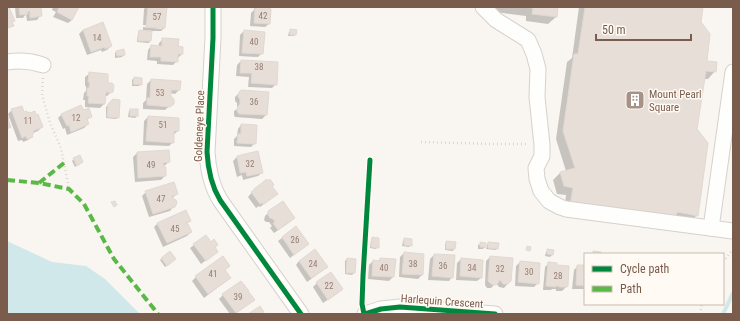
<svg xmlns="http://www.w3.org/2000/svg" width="740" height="321" font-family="'Roboto Condensed',sans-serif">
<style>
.water{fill:#d0e8ea}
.shadow{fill:#0003}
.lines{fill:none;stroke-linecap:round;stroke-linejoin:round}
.stream{stroke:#d0e8ea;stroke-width:4}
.building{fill:#e6ded7;stroke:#e2d8d2}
.minor-casing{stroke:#d7d1cb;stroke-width:17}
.path{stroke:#dcd5d0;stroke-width:2.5;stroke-dasharray:1 3;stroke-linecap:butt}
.minor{stroke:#fefefd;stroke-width:15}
.quiet{stroke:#58b947;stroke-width:4;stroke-dasharray:8 4;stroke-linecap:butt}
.cycleway-casing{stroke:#fffaf3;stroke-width:8}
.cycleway{stroke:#00873e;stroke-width:5}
.labels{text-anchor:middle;stroke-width:3;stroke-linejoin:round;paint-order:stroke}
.number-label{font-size:9px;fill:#977e72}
.poi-label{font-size:11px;fill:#7a5c4d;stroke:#fffaf3;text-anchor:start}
.street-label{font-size:11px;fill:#7a5c4d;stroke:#fffaf3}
</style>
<rect width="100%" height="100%" fill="#f9f5f0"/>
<!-- water -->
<polygon class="water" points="7,241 52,262 86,266 105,279 140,314 7,314"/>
<!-- shadow -->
<g class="shadow">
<polygon points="15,7 40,7 40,16 37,20 27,21 26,14 23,18 16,18"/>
<polygon points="53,7 78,7 72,20 68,23 53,17 56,12 52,10"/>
<polygon points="146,7 166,7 164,28 161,31 151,31 150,41 149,43 137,42 138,33 139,31 143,32 143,27 162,29 162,27 143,25 144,9"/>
<polygon points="254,7 269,7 269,24 265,27 250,26 251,13 254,10"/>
<polygon points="489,7 557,7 556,17 548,24 526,21 526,16 488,11"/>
<polygon points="579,7 702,7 700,22 706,62 715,71 708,79 703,79 696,129 697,215 690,222 564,212 566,195 557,194 553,180 561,172 566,171 556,139 567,62 572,58"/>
<polygon points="83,30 111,46 107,50 102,52 101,50 87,55 79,34"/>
<polygon points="244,31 262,53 258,57 239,56 240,35"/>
<polygon points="290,31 295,35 294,36 288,36 289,32"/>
<polygon points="163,39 177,47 182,54 178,58 177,57 177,61 173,65 157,64 157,61 147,60 148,50 151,46 158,47 159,43"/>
<polygon points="116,52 124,55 122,57 115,58 115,53"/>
<polygon points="241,61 276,84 272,88 248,87 249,77 236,76 237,65"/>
<polygon points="89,74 107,84 112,91 107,96 105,96 104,104 100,108 85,107 85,100 83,100 84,93 86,91 86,86 85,86 85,77"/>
<polygon points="134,78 141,84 139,86 132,86 132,80"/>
<polygon points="151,80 179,90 175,94 170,93 173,103 165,110 143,109 143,103 146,100 147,84"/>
<polygon points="241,91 266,115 262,119 235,117 234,115 234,111 237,109 237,103 235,101 235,97"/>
<polygon points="114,100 118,117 116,119 106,118 106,107"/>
<polygon points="12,110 27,114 42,127 38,131 33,133 31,135 32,137 28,140 23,142 22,140 18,141 8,114"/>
<polygon points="130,110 137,116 135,118 128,117 129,111"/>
<polygon points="83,111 91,116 87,120 88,124 84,128 67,135 65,128 63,129 58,118 62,114"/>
<polygon points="148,117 178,131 173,135 173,142 169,146 143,145 144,121"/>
<polygon points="241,125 255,143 251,147 234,146 234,139 237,136 238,129"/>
<polygon points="137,153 169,162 164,166 165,176 161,180 135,182 133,157"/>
<polygon points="237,157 262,173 258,176 243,180 242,175 237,177 233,161"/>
<polygon points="74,159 82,162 75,167 72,161"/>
<polygon points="271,186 277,194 260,207 259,206 256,208 248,197 254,190"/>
<polygon points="146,192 177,194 171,199 174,206 170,211 149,217 142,196"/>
<polygon points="269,212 294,218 290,222 274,233 270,228 272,226 269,222 266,222 264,220 265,216"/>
<polygon points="190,221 182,228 191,232 187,236 163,247 154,227 158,223"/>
<polygon points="296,228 303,248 290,258 278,241 282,238"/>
<polygon points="372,238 378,247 376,249 370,248 371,240"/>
<polygon points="404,240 411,245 409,247 402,246 403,241"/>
<polygon points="447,242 454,249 453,251 445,250 445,244"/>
<polygon points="211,243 217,252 201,264 190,248 194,245"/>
<polygon points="488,243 497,248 496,250 486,249 487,245"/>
<polygon points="480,244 485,244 485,247 483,249 478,249 478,245"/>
<polygon points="548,250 552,251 552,255 550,257 545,256 546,252"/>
<polygon points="170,252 173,261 165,267 160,260"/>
<polygon points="404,253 422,275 418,279 399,277 400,257"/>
<polygon points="434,255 454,256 452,277 449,281 428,280 430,259"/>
<polygon points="490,257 510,281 504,288 499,287 497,284 495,284 491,288 487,288 485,285 486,261"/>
<polygon points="347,259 354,273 352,275 345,274 345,261"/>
<polygon points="380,259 395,260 393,277 389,281 368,279 369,265 373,261 378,262"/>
<polygon points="461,259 481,278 477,281 456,280 457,263"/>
<polygon points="299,261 322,271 307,282 296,265"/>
<polygon points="520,262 538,283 534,287 515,286 516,266"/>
<polygon points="549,263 567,286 562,291 556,291 556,289 552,289 551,290 543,290 545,267"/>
<polygon points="578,266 585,266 585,289 572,289 574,270"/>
<polygon points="224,270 230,278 226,281 204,298 192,281 196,277"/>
<polygon points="331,273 341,289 338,293 323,303 313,287 317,283"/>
<polygon points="223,295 249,304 235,314 230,314 219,299"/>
</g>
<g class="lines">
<!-- stream -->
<polyline class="stream" points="723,314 733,293"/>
</g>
<!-- building -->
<g class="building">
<polygon points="7,7 9,7 15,21 12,22 14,26 7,28"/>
<polygon points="19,7 41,7 42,16 30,18 30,11 27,12 28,14 20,15"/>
<polygon points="57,7 79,7 72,20 57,12 59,8"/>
<polygon points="148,7 167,7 165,28 146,27"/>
<polygon points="258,7 270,7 270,9 271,9 270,24 254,23 255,8 257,8"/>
<polygon points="522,7 558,7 557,17 532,14 533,8"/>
<polygon points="585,7 703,7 701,22 710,34 707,61 717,62 716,72 706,71 697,129 708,143 698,216 677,212 675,222 570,205 573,188 564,186 560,172 575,168 563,131 574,54 578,54"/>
<polygon points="103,22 112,46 105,49 105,47 91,52 83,30"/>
<polygon points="290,29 297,30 296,35 290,35"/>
<polygon points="139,30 152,31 151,41 138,41"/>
<polygon points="244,30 265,32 263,54 242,53"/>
<polygon points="162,38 179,39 178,46 183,47 183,54 178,54 178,62 161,61 161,57 150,57 151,45 162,46"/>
<polygon points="124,49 125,55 117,56 116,51"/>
<polygon points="241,60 278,62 277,85 251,83 252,73 240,73"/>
<polygon points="89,72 108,74 108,83 112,83 114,85 113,92 111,93 106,92 105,104 88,103 89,96 87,96 87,88 89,88 90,82 88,82"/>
<polygon points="134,77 142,78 142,85 133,84"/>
<polygon points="151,79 181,81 180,90 171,90 171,96 174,99 174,104 170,107 147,105 147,98 150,98"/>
<polygon points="241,90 269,92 267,115 239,114 237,111 238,106 240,104 240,99 238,97 239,92"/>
<polygon points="113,99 120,100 119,118 107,117 108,104"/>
<polygon points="81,105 84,110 89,108 92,117 87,119 89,124 71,132 69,125 67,126 61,114"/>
<polygon points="22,106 24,112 27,111 27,113 30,112 30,113 35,111 36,115 38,114 43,127 33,131 34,133 32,134 33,137 27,139 26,136 22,138 11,109"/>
<rect x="130" y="109" width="8" height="7"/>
<polygon points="7,114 9,119 8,120 11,127 7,129"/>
<polygon points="148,116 179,118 179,131 174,131 174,143 146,141"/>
<polygon points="241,124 257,125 256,144 237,143 238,134 241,134"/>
<polygon points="169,150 170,162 163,163 164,167 166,167 166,176 138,178 137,152"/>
<polygon points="258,151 263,173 247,176 246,172 240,173 237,156"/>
<polygon points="80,155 83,162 77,166 73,158"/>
<polygon points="267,179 268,181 270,179 274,185 272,186 278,194 264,204 263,203 260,204 251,192 254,190 254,189"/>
<polygon points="174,182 178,194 172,196 172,198 176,200 177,203 175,207 153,214 145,191"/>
<polygon points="115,201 117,205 114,207 111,202"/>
<polygon points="283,201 295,218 278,230 273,223 275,222 273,219 270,218 268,215 268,211"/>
<polygon points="186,210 191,221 186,223 186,225 188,224 192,232 167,243 157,223"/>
<polygon points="296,226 309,244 294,255 282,237"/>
<polygon points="206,235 211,242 214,239 218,245 215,247 218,252 206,261 193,244"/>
<polygon points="372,237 379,238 379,248 371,247"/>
<polygon points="404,238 412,239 412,246 404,245"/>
<polygon points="446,241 456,242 455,249 446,249"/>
<polygon points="480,242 486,243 486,247 480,247"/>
<polygon points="488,242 499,243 498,249 488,248"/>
<polygon points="527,246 531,247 530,251 526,250"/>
<polygon points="315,249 328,267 311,278 299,261"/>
<polygon points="547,249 554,250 553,255 547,254"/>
<polygon points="170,251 176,259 167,266 161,258"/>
<polygon points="593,251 601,252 601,254 593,254"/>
<polygon points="404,252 424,254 423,275 402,274"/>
<polygon points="434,254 455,255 453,278 432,276"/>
<polygon points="223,256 230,266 225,270 231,278 208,294 195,276"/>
<polygon points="490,256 513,258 511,281 508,284 503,284 501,281 499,280 499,282 496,285 491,284 488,281"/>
<polygon points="347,258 356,259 355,273 346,273"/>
<polygon points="380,258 396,259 394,277 372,276 373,260 380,261"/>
<polygon points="461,258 483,260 482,278 460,276"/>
<polygon points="520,261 540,263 539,284 518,282"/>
<polygon points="548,262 557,263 557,265 569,266 568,286 567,286 567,287 559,287 559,286 556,286 556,287 546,286"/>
<polygon points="577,265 585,265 585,286 576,285"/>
<polygon points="331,272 343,289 328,300 316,282"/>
<polygon points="241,281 249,291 248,291 255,300 236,313 222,294"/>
<polygon points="260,306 264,312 263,314 248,314"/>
</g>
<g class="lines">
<defs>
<g id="minor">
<path d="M213,7V38L207,152C208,170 211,185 220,200L301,314"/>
<polyline points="483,7 496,20 528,40 534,54 538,69 537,97 542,145 542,156 536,168 537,179 541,191 549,201 560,207 566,209 733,231"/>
<path d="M7,62C20,60 31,61 43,65"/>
<polyline points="711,228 733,72"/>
<polyline points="365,314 381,309 400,307 495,314"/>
</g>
</defs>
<!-- minor casing -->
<use href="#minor" class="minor-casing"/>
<!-- path -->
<g class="path">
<polyline points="43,78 42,95 50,123 61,148 69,189"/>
<polyline points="421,142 493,144 528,144"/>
<polyline points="723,262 733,249"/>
<polyline points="700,314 702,304"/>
</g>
<!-- minor -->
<use href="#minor" class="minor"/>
<!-- quiet -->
<g class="quiet">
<polyline points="7,180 39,183 69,189 84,204 114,259 158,314"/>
<polyline points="39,183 64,163"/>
</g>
<defs>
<g id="cycleway">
<path d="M213,7V38L207,152C208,170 211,185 220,200L301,314"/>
<polyline points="364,314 362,304 363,276 370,160"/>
<polyline points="365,314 381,309 400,307 495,314"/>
</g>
</defs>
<!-- cycleway casing -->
<use href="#cycleway" class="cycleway-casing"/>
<!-- cycleway -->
<use href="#cycleway" class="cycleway"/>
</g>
<!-- icons -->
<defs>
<symbol id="building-square" viewBox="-11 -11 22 22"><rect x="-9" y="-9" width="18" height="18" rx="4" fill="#a69286" stroke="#fffaf3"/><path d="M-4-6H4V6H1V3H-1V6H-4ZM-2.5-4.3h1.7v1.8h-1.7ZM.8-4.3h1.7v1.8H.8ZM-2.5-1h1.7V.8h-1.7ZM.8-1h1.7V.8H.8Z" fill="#fff"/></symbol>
</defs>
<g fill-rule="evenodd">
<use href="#building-square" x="624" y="89" width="22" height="22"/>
</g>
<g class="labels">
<!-- number labels -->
<g class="number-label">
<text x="263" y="19">42</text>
<text x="157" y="20">57</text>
<text x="97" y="41">14</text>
<text x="254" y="45">40</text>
<text x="259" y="70">38</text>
<text x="160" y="96">53</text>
<text x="254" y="105">36</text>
<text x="76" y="121">12</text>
<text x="28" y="124">11</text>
<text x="163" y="128">51</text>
<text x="250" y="167">32</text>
<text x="151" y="168">49</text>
<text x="161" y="202">47</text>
<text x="175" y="232">45</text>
<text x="295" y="243">26</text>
<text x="313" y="267">24</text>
<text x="413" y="267">38</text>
<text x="443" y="269">36</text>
<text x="384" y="271">40</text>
<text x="472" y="271">34</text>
<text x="500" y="272">32</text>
<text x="529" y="275">30</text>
<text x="213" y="277">41</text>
<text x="558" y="279">28</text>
<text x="329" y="289">22</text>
<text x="238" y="300">39</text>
</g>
<!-- poi labels -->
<g class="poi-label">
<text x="649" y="98">Mount Pearl<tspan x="649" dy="13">Square</tspan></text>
</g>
<!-- street labels -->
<g class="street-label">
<text transform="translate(199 126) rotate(-88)" y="4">Goldeneye Place</text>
<text transform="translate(442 301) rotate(4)" y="4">Harlequin Crescent</text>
</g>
</g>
<!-- border -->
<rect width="740" height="321" fill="none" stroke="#7a5c4d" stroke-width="16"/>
<!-- legend -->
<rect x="584" y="253" width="140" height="52" fill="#fffaf3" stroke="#cabbb1"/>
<rect x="592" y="266" width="20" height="6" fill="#00873e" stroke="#cabbb1"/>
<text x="620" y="273" font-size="12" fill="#7a5c4d">Cycle path</text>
<rect x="592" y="286" width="20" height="6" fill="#58b947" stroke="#cabbb1"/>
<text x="620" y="293" font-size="12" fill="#7a5c4d">Path</text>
<!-- scale -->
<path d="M596 34v6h95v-6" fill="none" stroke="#7a5c4d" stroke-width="2"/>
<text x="602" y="34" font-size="12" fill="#7a5c4d" stroke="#fffaf3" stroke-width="3" paint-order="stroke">50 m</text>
</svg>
